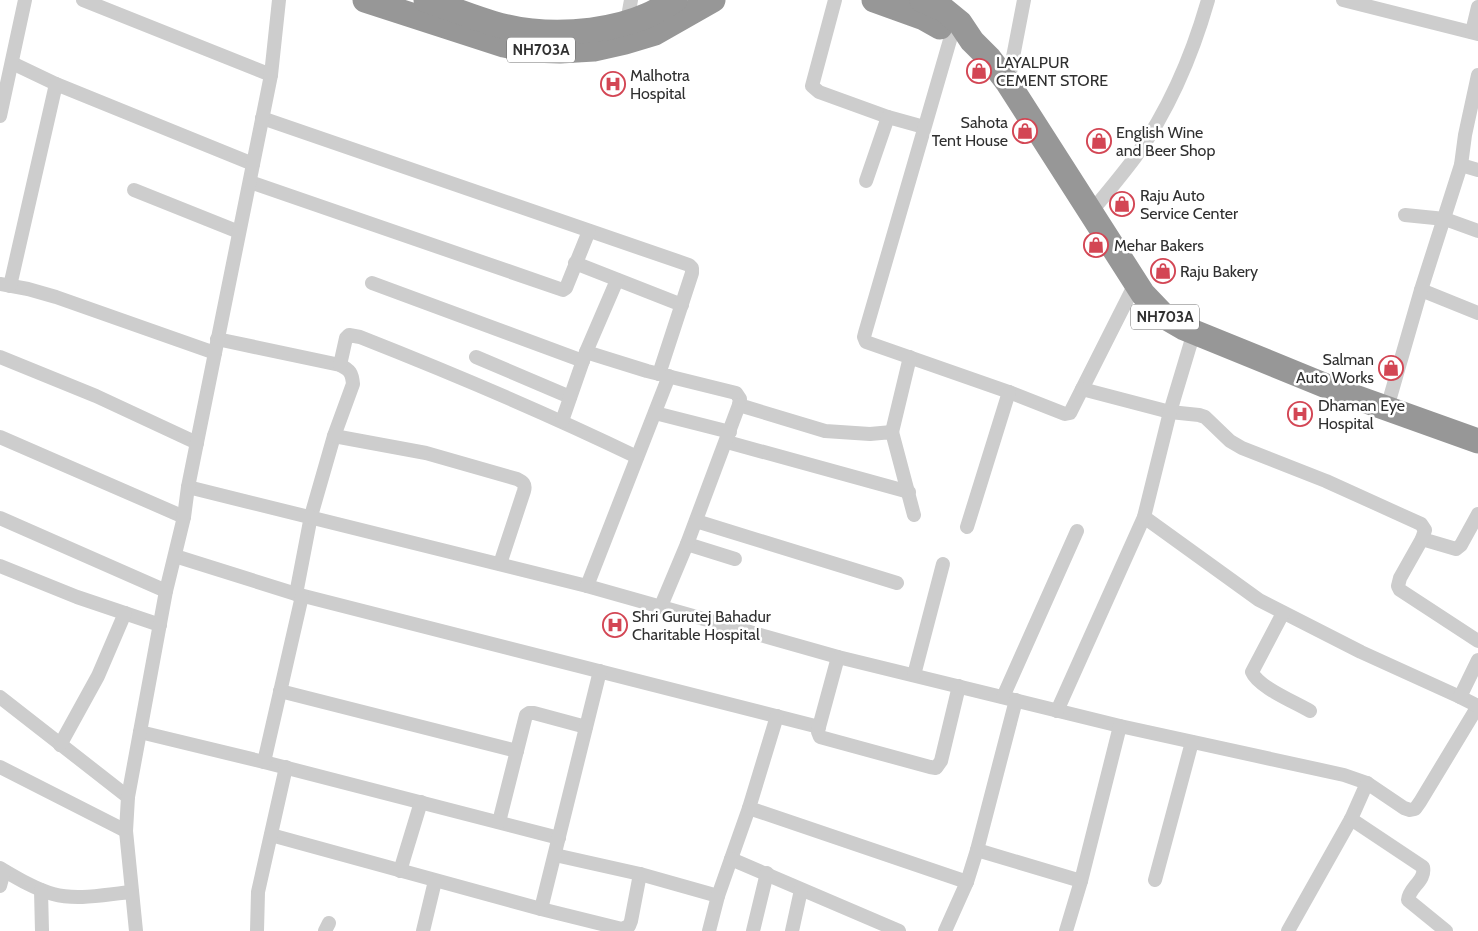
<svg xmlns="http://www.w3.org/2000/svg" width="1478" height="931" font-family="Cabin,sans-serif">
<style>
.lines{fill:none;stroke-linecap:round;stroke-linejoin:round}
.street{stroke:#cdcdcd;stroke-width:14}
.highway{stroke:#979797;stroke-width:25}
.labels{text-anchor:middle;stroke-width:5;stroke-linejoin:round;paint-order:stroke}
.shield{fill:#fff;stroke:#6e6e6e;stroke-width:1}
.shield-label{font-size:15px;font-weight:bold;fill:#303030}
.poi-label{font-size:16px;fill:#303030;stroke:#fff;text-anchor:start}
</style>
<rect width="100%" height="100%" fill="#fff"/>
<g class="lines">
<!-- street -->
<g class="street">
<polyline points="83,0 271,75"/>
<polyline points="835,0 812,86 819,92 888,117 924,127"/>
<polyline points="1343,0 1478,34"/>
<polyline points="627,22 631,0"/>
<polyline points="1472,32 1478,7"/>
<polyline points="952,33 865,333 864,337 866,342 1009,392 1065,414 1070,413 1136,282"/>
<polyline points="12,63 56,84 253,164"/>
<polyline points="1008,83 1024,0"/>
<polyline points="0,116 25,0"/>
<polyline points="262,118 689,265 692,268 692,273 659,374"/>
<polyline points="1461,165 1478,170"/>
<polyline points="866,181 888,117"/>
<polyline points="250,182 563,290 566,288 589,231"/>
<polyline points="134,190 239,232"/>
<path d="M1091,212C1106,194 1122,175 1136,156C1170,108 1192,56 1208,0"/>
<polyline points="1405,215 1445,219 1478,231"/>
<polyline points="575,263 682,305"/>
<polyline points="372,283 583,361"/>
<polyline points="0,284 28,289 56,297 215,353"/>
<polyline points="10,286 56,84"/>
<polyline points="1421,290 1478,313"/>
<path d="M217,339L340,365C350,370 352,373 353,384L334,436L311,516L296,594"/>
<polyline points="586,352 647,371 736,393 740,399 739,405 825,431 870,434 892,432 914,515"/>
<polyline points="0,357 96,396 197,443"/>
<polyline points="476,357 570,397"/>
<path d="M340,365L346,338L349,335L360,337C454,374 546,413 637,457"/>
<polyline points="1082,389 1170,412 1199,415 1205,417 1230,441 1242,448 1326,481 1421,524 1425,530 1422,539 1456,549 1461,545 1478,514"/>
<polyline points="1387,408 1421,290 1461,165 1465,135 1478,75"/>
<polyline points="655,413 730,432"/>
<polyline points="562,421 586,352 617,280"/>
<polyline points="892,432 910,357"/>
<path d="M334,436L426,453L517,479C523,482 526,484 524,491L500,564"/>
<polyline points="0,437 184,517"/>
<polyline points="727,442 909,492"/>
<polyline points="188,487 587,586 838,657 1120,726 1344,775 1367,783 1404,808 1410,810 1415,809 1420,802 1478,706"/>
<polyline points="1144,517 1259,600 1361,652 1460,697 1478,706"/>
<polyline points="0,518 166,591"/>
<polyline points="696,521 897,583"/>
<polyline points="967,527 1009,392"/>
<polyline points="1422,539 1400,578 1398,586 1400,590 1478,641"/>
<polyline points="687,544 735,559"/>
<polyline points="175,556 296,594 819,727"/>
<polyline points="0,566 77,597 160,625"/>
<polyline points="587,586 669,376"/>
<polyline points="661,606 687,544 739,405"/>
<path d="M1283,613L1252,672C1258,687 1295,702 1310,711"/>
<polyline points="838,657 819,727 818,732 820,737 930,767 936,768 941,761 959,686"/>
<polyline points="914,675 943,564"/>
<polyline points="280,691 517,751"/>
<polyline points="0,697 128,797"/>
<polyline points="1003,697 1077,531"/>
<polyline points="1460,697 1478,660"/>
<polyline points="1057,711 1144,517 1170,412 1194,332"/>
<polyline points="777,716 749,808 967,882"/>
<polyline points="140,732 264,762 559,838"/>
<polyline points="60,745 98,676 125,613"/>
<polyline points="264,762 302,596"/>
<polyline points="0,767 126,831"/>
<path d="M1351,819L1423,867C1426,881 1409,887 1408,900L1446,931"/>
<polyline points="499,822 526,715 529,713 534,713 586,727"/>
<polyline points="271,835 541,909 622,929 629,926 631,921 640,874"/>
<polyline points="977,850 1081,881"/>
<polyline points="555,855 640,874 718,896"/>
<polyline points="731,859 749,808"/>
<path d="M0,868C17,878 35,889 53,894C78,901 107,894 132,892"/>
<polyline points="400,871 421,802"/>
<polyline points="1155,880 1192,742"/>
<polyline points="0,886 4,871"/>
<polyline points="41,890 42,931"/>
<polyline points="541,909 600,671"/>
<polyline points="136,931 126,831 128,797 166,591 184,517 188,487 271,75 279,0"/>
<polyline points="257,931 258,892 286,767"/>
<polyline points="325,931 329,923"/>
<polyline points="423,931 435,881"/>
<polyline points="709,931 718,896 731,859 899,931"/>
<polyline points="753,931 767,873"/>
<polyline points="792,931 801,890"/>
<polyline points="945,931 967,882 977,850 1016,700"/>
<polyline points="1066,931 1081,881 1120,726"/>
<polyline points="1288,931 1351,819 1367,783"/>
</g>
<!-- highway -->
<g class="highway">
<polyline points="365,0 504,45 529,50 560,51 594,49 625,42 655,33 713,0"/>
<path d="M426,0C460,11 496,28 532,31C568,35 615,30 648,15C657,11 666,5 675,0"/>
<polyline points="874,0 924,18 940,27"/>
<polyline points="922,0 943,9 960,23 972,41 989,58 1008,83 1143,294 1165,317 1184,328 1341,392 1478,441"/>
</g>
</g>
<!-- icons -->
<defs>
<symbol id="shop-ring" viewBox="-11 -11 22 22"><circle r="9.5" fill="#fff" stroke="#d34654" stroke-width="1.5"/><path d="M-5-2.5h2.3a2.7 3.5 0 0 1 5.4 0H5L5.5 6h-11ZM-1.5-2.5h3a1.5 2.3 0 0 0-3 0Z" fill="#d34654"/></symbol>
<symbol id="hospital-ring" viewBox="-11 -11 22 22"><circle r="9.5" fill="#fff" stroke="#d34654" stroke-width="1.5"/><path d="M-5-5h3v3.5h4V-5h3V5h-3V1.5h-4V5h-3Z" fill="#d34654"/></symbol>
</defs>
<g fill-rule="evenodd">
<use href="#shop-ring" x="965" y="57" width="28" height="28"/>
<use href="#hospital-ring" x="599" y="70" width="28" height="28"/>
<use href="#shop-ring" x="1011" y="117" width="28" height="28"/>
<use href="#shop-ring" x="1085" y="127" width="28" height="28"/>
<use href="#shop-ring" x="1108" y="190" width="28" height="28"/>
<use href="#shop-ring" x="1082" y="231" width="28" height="28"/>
<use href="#shop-ring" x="1149" y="257" width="28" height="28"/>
<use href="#shop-ring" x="1377" y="354" width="28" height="28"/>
<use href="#hospital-ring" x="1286" y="400" width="28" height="28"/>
<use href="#hospital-ring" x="601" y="611" width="28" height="28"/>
</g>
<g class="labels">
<!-- shield labels -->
<g class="shield">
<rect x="507" y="37.5" width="68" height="25" rx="4"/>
<rect x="1131" y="304.5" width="68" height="25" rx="4"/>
</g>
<g class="shield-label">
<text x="541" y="55">NH703A</text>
<text x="1165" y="322">NH703A</text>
</g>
<!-- poi labels -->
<g class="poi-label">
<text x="996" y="68">LAYALPUR<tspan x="996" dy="18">CEMENT STORE</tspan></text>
<text x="630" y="81">Malhotra<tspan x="630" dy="18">Hospital</tspan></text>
<text x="1008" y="128" text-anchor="end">Sahota<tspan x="1008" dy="18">Tent House</tspan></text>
<text x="1116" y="138">English Wine<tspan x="1116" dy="18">and Beer Shop</tspan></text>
<text x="1140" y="201">Raju Auto<tspan x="1140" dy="18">Service Center</tspan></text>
<text x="1114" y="251">Mehar Bakers</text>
<text x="1180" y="277">Raju Bakery</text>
<text x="1374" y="365" text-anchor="end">Salman<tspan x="1374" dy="18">Auto Works</tspan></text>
<text x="1318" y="411">Dhaman Eye<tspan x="1318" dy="18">Hospital</tspan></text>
<text x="632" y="622">Shri Gurutej Bahadur<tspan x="632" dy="18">Charitable Hospital</tspan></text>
</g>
</g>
</svg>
